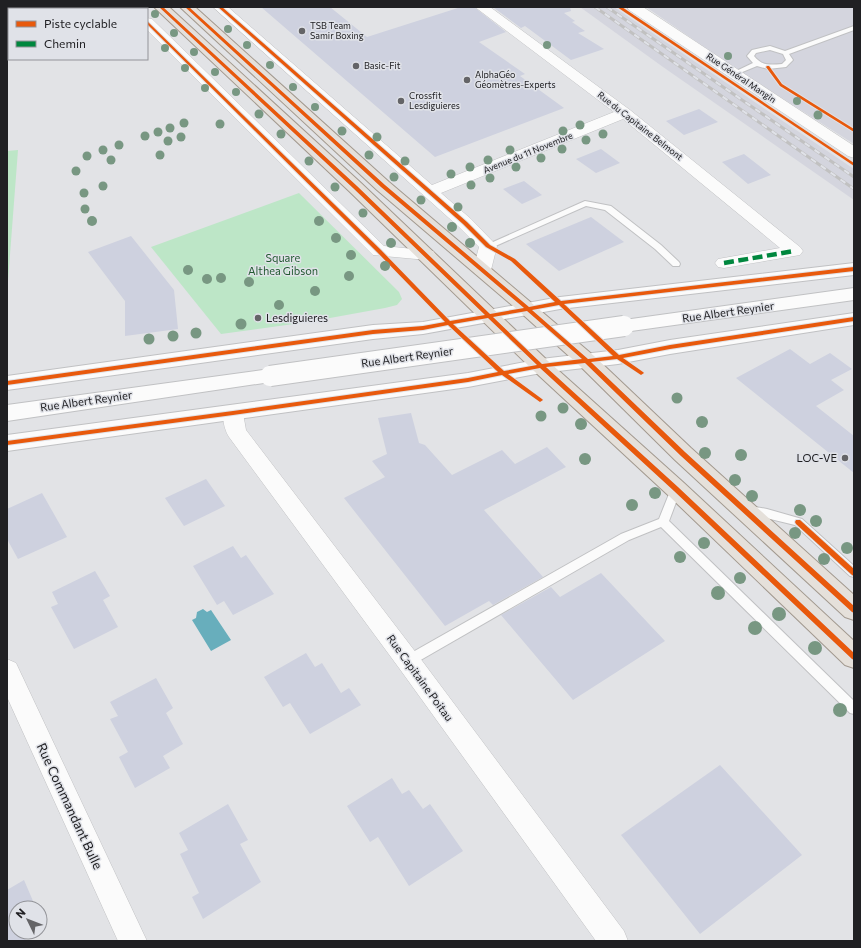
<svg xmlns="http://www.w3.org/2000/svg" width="861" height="948" font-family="Commissioner,sans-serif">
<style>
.built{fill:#d4d5de}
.education{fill:#e8d9d9}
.green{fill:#bde6c7}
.water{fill:#68aebc}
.building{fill:#ced1df}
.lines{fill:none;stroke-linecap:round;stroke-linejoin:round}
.lane-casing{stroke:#c0c1c3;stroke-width:2}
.street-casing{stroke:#c0c1c3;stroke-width:1}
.secondary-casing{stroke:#c0c1c3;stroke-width:2}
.primary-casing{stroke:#a2998f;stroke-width:2}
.lane{fill:#fbfbfb;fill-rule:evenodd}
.street{fill:#fbfbfb;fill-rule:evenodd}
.secondary{fill:#fbfbfb;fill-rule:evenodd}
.primary{fill:#e5e0da;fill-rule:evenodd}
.rail-casing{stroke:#c1c1c1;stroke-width:3}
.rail{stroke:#e0e2e8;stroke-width:2;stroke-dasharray:6;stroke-linecap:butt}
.secondary-bridge-casing{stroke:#c0c1c3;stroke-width:22;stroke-linecap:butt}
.secondary-bridge{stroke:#fbfbfb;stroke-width:20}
.quiet-far1{stroke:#00873e;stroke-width:3.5;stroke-dasharray:7 3.5;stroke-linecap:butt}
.quiet{stroke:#00873e;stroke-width:4.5;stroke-dasharray:10 4.5;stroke-linecap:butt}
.cycleway-casing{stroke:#e0e2e8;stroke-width:2}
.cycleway{fill:#e8590c;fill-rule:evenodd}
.tree{fill:#789782}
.poi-dot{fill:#646467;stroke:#e0e2e8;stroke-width:1.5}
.labels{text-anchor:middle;stroke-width:3;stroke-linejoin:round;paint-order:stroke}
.far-poi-label{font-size:9px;fill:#202023;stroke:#e0e2e8;text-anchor:start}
.far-street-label{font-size:9px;fill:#202023;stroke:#e0e2e8}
.park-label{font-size:11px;fill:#225931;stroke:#e0e2e8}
.street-label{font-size:11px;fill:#202023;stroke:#e0e2e8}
.poi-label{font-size:11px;fill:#202023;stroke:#e0e2e8;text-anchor:start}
.near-street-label{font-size:13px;fill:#202023;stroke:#e0e2e8}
</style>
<rect width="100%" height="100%" fill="#e2e3e6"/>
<!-- built -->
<g class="built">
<polygon points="580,7 614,7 854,169 854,200 663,67"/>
<polygon points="646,7 854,7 854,144 732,66"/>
</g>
<!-- education -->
<polygon class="education" points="7,7 112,7 114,9 9,9 9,50 7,51"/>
<!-- green -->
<g class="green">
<polygon points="18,150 7,294 7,151"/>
<polygon points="299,193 399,292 402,299 397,305 385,308 308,322 221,334 151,247"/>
</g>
<!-- water -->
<polygon class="water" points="203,609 207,612 211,610 231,640 211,651 192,620 196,618 197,612"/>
<!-- building -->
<g class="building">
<polygon points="261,7 330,7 367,37 461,7 474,7 506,32 479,42 525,74 520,76 564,108 435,157"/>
<polygon points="493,7 570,7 571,11 564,13 575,21 572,22 585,31 578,33 604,49 571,60 525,26 521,28"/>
<polygon points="699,109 718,122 684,135 666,121"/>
<polygon points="601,149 620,163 596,173 576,159"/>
<polygon points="744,154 771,175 748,184 722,162"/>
<polygon points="524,181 542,195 522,204 503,189"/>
<polygon points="591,217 624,242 559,271 526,244"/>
<polygon points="131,236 174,290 178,329 125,336 125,301 88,252"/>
<polygon points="790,349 810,364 830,353 852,369 831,380 844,390 816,406 854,436 854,473 736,378"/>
<polygon points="411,413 419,443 425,445 452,475 502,450 515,464 547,447 566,467 484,510 543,577 493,605 489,601 445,626 344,498 385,477 372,461 387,454 378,418"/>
<polygon points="206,479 225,506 184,526 165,498"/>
<polygon points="42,493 67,537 18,559 7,539 7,509"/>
<polygon points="233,546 241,558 246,555 274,594 233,615 224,601 217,605 193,566"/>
<polygon points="95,571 110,596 103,600 118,627 74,649 51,607 58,604 52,592"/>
<polygon points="601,573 665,641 573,700 501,615 551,587 560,597"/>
<polygon points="306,653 315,667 322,663 341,693 349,688 361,705 310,734 290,703 283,707 264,677"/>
<polygon points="156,678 173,708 166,713 183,744 163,756 170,768 135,788 119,757 128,752 110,719 118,716 110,702"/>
<polygon points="720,765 802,855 700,934 621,835"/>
<polygon points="392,778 402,794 409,790 423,809 430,804 463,851 409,886 378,837 370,842 347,806"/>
<polygon points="228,804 248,840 240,844 261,882 203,919 192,897 199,893 180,854 188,850 179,833"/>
<polygon points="24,880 36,908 16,908 16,932 38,932 23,941 7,941 7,890"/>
</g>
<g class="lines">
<defs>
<g id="lane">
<path d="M854,26V30L789,54L793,60L786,67L768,69L757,66L735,75L730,74L753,63L747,56L752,50L770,46L785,51ZM770,50L783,54L786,60L782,64C770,65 762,66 754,56L756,53Z"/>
<polygon points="585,201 611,206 661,245 679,262 680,264 679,266 673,266 655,249 605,210 586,206 491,248 488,249 484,246"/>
<polygon points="676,485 680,486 681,489 669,521 854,701 854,714 850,713 661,527 629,540 412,665 408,666 404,665 402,661 404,657 621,534 659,519 671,489 672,486"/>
<polygon points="750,506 767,509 802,519 854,566 854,577 850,576 795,525 746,513 745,510 746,507"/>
</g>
<g id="street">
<polygon points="125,7 139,7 141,9 127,9"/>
<polygon points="213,7 228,7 432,185 614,112 475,7 490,7 630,110 800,247 803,251 800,255 794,256 724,268 718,267 715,263 718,259 780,248 623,119 441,193 471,219 497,246 491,270 488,274 482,276 476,274 473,270 479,247 459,227"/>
<polygon points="627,7 643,7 854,146 854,158 848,156 629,10"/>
<polygon points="147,18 152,19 384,246 433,251 436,255 433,259 427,260 373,255 147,30"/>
<path d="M233,406L240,408L243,413L246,430L417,654L624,931L628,941H596L399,668L229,437C224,429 221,416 226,408Z"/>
<polygon points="7,659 16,663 147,941 118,941 7,697"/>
</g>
<g id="secondary">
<polygon points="854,263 854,275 560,309 423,334 373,339 7,390 7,376 373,325 423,322 560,297"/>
<polygon points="854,288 854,300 624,332 617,331 614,326 617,321 624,320"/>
<polygon points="854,313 854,325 670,354 618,364 541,373 468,387 7,451 7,435 468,373 541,359 618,350 670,340"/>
<polygon points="270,369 277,371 280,376 277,381 7,421 7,405"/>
</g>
<g id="primary">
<polygon points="154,7 169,7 361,183 548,361 684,483 854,641 854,668 845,665 668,495 534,371 349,191"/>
<polygon points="180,7 195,7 389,182 594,356 691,448 854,595 854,620 845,617 675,460 580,366 520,312 377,190"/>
</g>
</defs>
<!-- lane casing -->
<use href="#lane" class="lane-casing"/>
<!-- street casing -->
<use href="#street" class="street-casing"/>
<!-- secondary casing -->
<use href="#secondary" class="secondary-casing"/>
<!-- primary casing -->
<use href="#primary" class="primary-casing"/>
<!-- lane -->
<use href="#lane" class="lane"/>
<!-- street -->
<use href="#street" class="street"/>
<!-- secondary -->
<use href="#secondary" class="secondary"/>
<!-- primary -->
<use href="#primary" class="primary"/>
<defs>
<g id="rail">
<polyline points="595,7 854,189"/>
<polyline points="607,7 854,177"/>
</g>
</defs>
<!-- rail casing -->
<use href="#rail" class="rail-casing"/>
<!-- rail -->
<use href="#rail" class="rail"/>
<defs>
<polyline id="secondary-bridge" points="270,376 624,326"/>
</defs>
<!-- secondary-bridge casing -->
<use href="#secondary-bridge" class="secondary-bridge-casing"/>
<!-- secondary-bridge -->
<use href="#secondary-bridge" class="secondary-bridge"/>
<!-- quiet-far1 -->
<g class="quiet-far1">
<polyline points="61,9 62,7"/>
<polyline points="7,28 9,28"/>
</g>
<!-- quiet -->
<polyline class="quiet" points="724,263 794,251"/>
<defs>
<g id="cycleway">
<path d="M159,7H163L357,186L490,314L524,308L381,187L185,7H189L385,185L529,307L555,302L511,261L486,247L463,224L218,7H222L467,222L490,245L515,259L561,301L854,267V271L564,304L619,355L670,345L854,317V321L670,349L623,358L643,372L644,373L641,375L617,359L591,362L685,452L854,606V613L852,612L681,456L585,363L546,367L678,487L854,653V660L852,659L674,491L540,368L508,374L542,399L543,400L540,402L502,375L468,382L233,415L7,445V441L233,411L468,378L498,372L448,325L423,330L373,334L7,385V381L373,330L423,326L445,322L377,252L147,24V21L381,250L450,321L485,315L353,188ZM559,305L613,356L588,359L532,310ZM527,311L582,359L542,364L493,317ZM488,318L537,365L504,371L453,324Z"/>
<polygon points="617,7 622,7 854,163 854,166"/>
<polygon points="767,66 769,66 782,84 854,129 854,132 780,86 766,67"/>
<polygon points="796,520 800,520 854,569 854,576 852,575 796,524 795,522"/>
</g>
</defs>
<!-- cycleway casing -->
<use href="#cycleway" class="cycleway-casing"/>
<!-- cycleway -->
<use href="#cycleway" class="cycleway"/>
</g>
<!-- trees -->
<g class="tree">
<circle cx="155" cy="14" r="4"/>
<circle cx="228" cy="29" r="4"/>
<circle cx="174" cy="33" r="4"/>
<circle cx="247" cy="45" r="4"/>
<circle cx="547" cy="45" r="4"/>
<circle cx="165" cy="48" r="4"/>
<circle cx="194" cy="52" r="4"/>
<circle cx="728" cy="56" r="4"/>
<circle cx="270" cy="65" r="4"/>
<circle cx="185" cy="68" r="4"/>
<circle cx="215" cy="72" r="4"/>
<circle cx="293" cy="87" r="4"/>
<circle cx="205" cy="88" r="4"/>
<circle cx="236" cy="92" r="4"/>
<circle cx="797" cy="101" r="4"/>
<circle cx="315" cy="107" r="4"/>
<circle cx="259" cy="114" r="4.5"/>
<circle cx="818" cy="115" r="4.5"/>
<circle cx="184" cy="123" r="4.5"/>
<circle cx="220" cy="124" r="4.5"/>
<circle cx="580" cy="125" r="4.5"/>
<circle cx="170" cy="128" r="4.5"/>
<circle cx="342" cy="131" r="4.5"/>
<circle cx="563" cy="131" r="4.5"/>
<circle cx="158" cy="132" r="4.5"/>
<circle cx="281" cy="134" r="4.5"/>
<circle cx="603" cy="134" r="4.5"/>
<circle cx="145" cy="136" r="4.5"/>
<circle cx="181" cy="137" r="4.5"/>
<circle cx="377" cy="137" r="4.5"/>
<circle cx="586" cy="140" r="4.5"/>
<circle cx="168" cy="141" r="4.5"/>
<circle cx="119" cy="145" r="4.5"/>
<circle cx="562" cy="149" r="4.5"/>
<circle cx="103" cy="150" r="4.5"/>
<circle cx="510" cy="150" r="4.5"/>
<circle cx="160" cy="155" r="4.5"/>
<circle cx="369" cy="155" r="4.5"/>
<circle cx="87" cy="156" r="4.5"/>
<circle cx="541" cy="158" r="4.5"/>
<circle cx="111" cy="160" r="4.5"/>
<circle cx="488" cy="160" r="4.5"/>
<circle cx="309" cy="161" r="4.5"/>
<circle cx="405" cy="161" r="4.5"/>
<circle cx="470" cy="167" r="4.5"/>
<circle cx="516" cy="167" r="4.5"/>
<circle cx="76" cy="171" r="4.5"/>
<circle cx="451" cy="174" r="4.5"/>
<circle cx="394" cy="177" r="4.5"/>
<circle cx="490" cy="178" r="4.5"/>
<circle cx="471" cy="185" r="4.5"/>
<circle cx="103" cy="186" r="4.5"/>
<circle cx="335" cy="187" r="4.5"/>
<circle cx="84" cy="193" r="4.5"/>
<circle cx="421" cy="200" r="4.5"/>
<circle cx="458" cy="207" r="4.5"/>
<circle cx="85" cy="209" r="4.5"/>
<circle cx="363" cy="213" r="4.5"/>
<circle cx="92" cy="221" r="5"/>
<circle cx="319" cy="221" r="5"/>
<circle cx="452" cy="227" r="5"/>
<circle cx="336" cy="238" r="5"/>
<circle cx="391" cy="243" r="5"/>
<circle cx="470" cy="243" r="5"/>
<circle cx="351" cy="255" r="5"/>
<circle cx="385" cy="266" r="5"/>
<circle cx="188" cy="270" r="5"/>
<circle cx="349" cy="276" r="5"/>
<circle cx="221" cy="278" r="5"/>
<circle cx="207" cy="279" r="5"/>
<circle cx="249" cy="282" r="5"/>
<circle cx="315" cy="291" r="5"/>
<circle cx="279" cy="305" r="5"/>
<circle cx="241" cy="324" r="5.5"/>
<circle cx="196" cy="333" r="5.5"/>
<circle cx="173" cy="336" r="5.5"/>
<circle cx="149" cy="339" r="5.5"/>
<circle cx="677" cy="398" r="5.5"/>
<circle cx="563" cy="408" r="5.5"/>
<circle cx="541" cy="416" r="5.5"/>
<circle cx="702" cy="422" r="6"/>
<circle cx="581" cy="424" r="6"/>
<circle cx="705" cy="453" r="6"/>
<circle cx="741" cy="455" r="6"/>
<circle cx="585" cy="459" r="6"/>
<circle cx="735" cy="480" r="6"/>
<circle cx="655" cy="493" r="6"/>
<circle cx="752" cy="496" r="6"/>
<circle cx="632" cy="505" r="6"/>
<circle cx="800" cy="510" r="6"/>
<circle cx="816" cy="521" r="6"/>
<circle cx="795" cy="533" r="6"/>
<circle cx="704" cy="543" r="6"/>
<circle cx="847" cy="548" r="6"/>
<circle cx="680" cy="557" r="6"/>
<circle cx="824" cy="559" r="6"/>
<circle cx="740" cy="578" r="6"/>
<circle cx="718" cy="593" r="7"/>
<circle cx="779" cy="614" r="7"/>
<circle cx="755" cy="628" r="7"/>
<circle cx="815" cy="648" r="7"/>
<circle cx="840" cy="710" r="7"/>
</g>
<!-- markers -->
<g class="poi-dot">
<circle cx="302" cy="31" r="4"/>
<circle cx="356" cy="66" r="4"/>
<circle cx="467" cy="80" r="4"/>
<circle cx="401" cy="101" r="4"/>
<circle cx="258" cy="318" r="4"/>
<circle cx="845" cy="458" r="4"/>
</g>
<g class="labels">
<!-- far-poi labels -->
<g class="far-poi-label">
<text x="310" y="29">TSB Team<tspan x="310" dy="10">Samir Boxing</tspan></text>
<text x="364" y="69">Basic-Fit</text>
<text x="475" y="78">AlphaGéo<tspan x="475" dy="10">Géomètres-Experts</tspan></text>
<text x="409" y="99">Crossfit<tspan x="409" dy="10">Lesdiguieres</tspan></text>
</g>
<!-- far-street labels -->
<g class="far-street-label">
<text transform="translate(741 78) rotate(34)" y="3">Rue Général Mangin</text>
<text transform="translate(640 126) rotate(38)" y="3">Rue du Capitaine Belmont</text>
<text transform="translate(528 153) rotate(-22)" y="3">Avenue du 11 Novembre</text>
</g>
<!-- park labels -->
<g class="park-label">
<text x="283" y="262">Square<tspan x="283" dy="13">Althea Gibson</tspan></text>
</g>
<!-- street labels -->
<g class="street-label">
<text transform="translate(728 312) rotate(-8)" y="4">Rue Albert Reynier</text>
<text transform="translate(407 357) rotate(-8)" y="4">Rue Albert Reynier</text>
<text transform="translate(86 401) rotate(-8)" y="4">Rue Albert Reynier</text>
<text transform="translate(420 678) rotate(54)" y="4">Rue Capitaine Poitau</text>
</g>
<!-- poi labels -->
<g class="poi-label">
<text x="266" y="322">Lesdiguieres</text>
<text x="837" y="462" text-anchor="end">LOC-VE</text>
</g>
<!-- near-street labels -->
<g class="near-street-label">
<text transform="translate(70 806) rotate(65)" y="5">Rue Commandant Bulle</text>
</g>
</g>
<!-- border -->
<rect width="861" height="948" fill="none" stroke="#202023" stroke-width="16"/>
<!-- legend -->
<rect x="8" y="8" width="140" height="52" fill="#e0e2e8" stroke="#939499"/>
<rect x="16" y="21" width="20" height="6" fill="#e8590c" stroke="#939499"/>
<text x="44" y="28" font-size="12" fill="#202023">Piste cyclable</text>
<rect x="16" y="41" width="20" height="6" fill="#00873e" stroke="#939499"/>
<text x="44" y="48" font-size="12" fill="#202023">Chemin</text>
<!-- north arrow -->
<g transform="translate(28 920) rotate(313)"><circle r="19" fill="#e0e2e8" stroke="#939499"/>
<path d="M0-3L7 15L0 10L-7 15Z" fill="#646467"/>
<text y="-6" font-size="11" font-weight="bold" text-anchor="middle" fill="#202023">N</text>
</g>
</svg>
